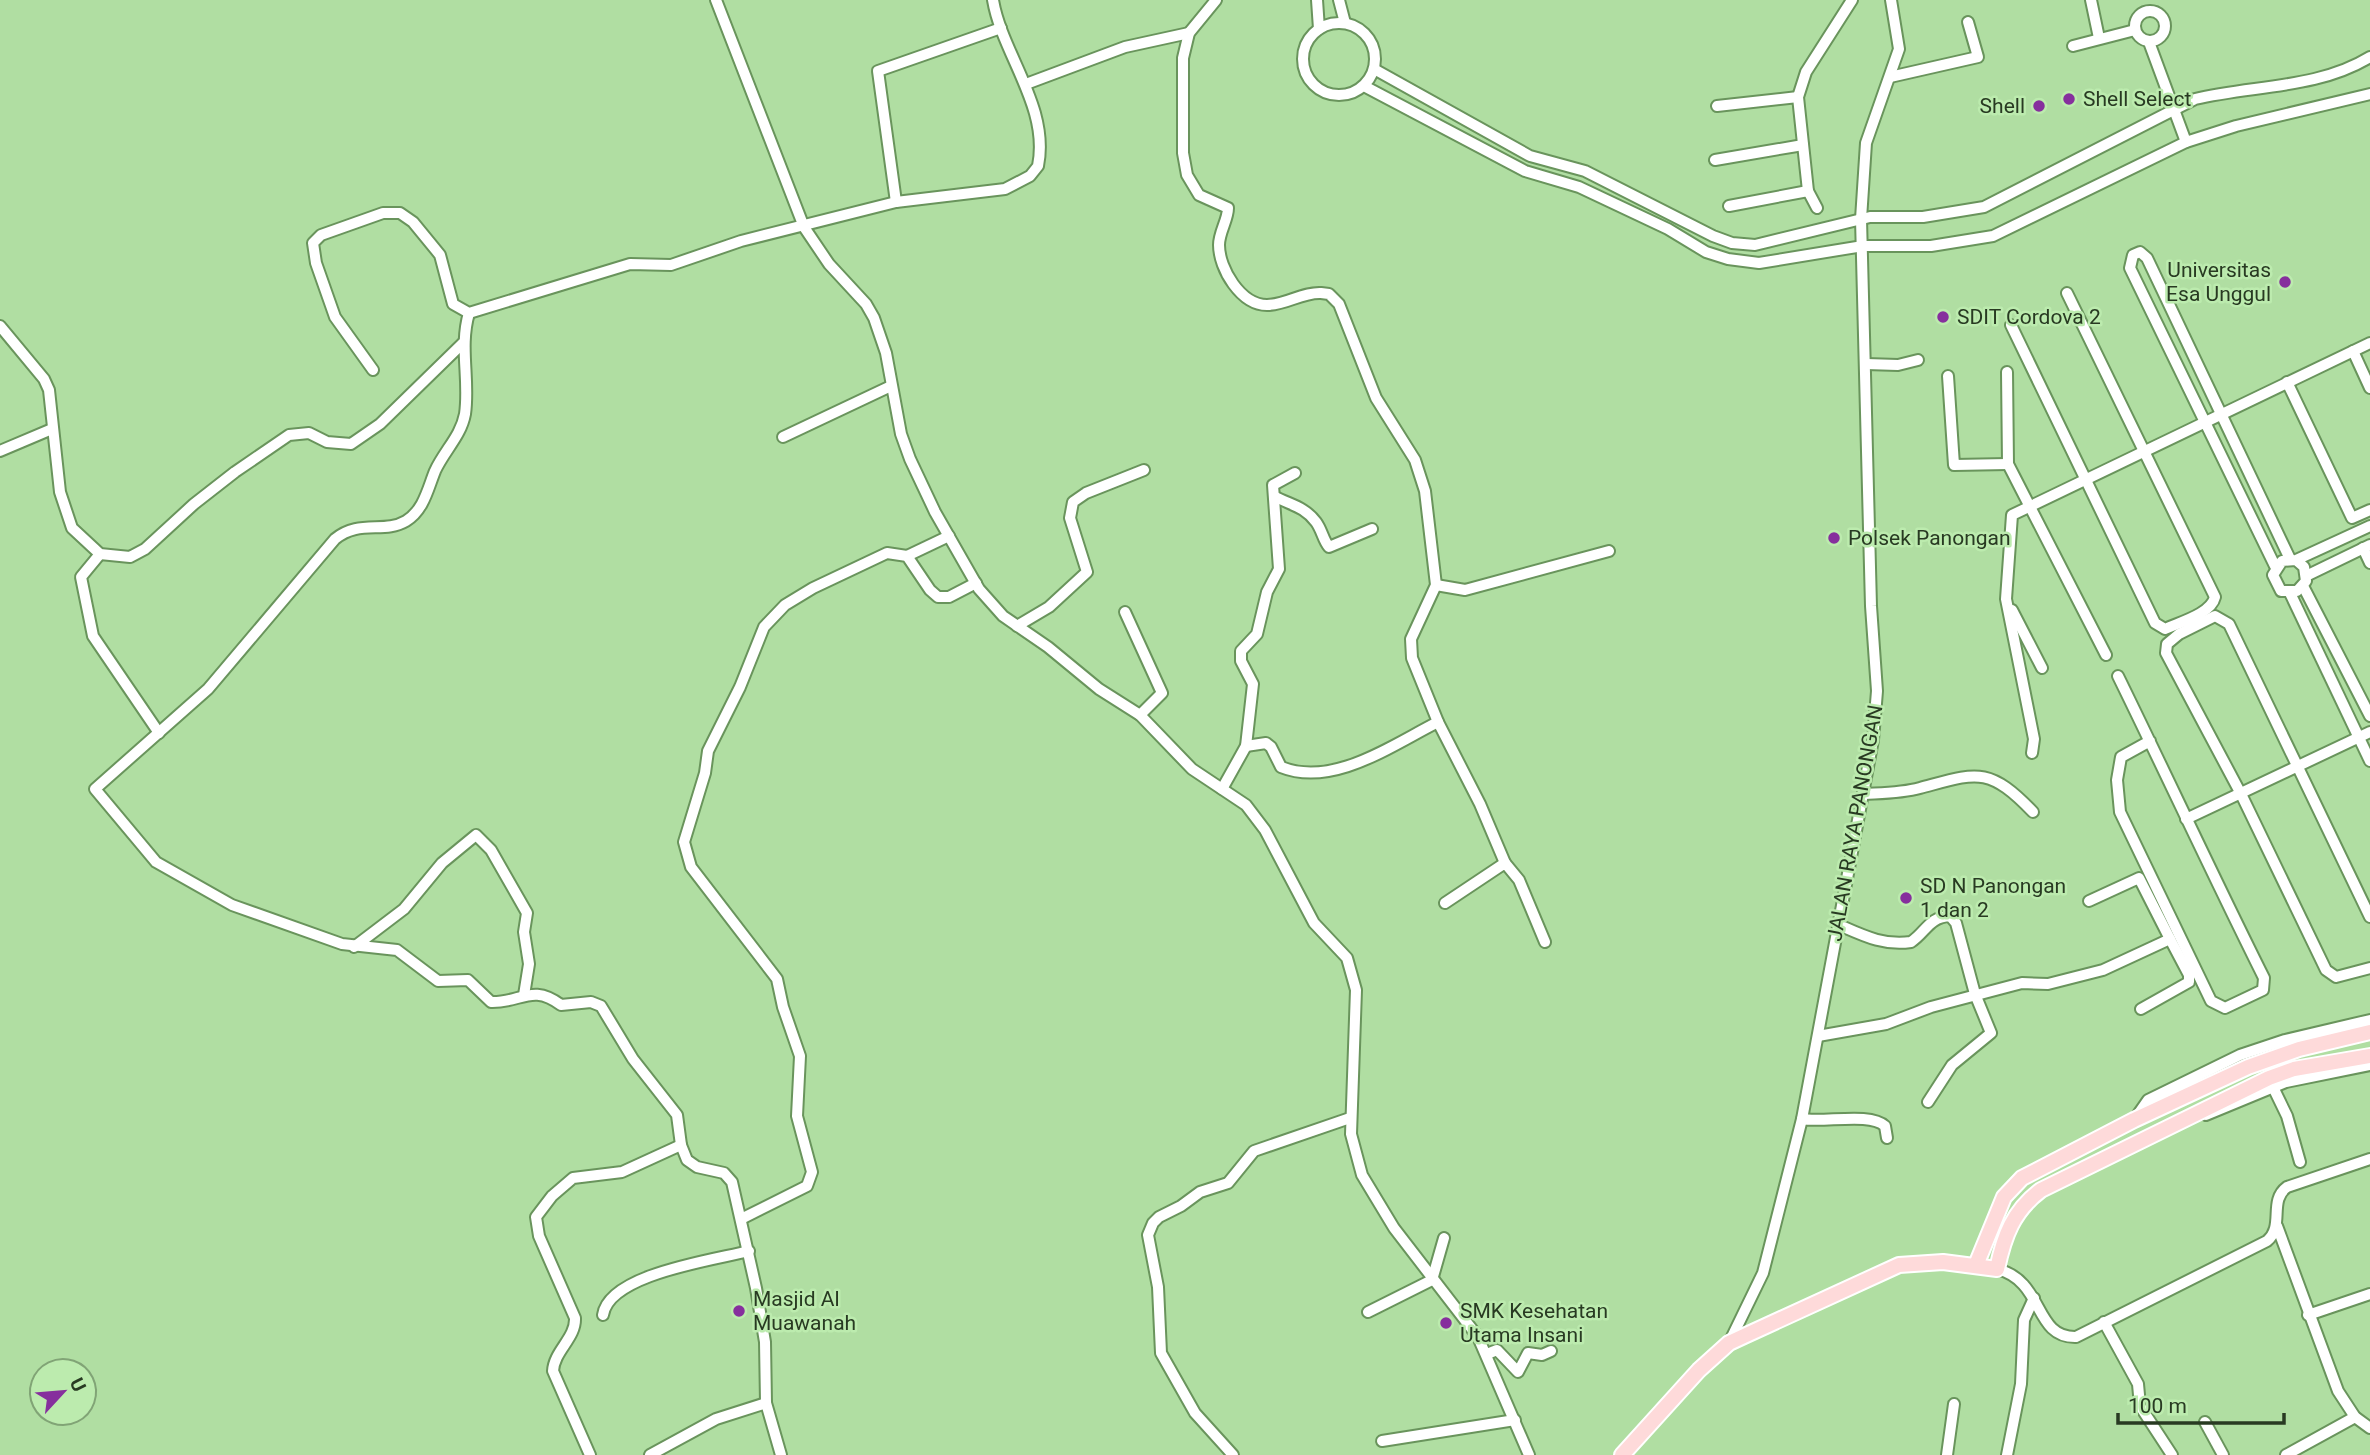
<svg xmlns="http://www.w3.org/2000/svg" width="2370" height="1455" font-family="Roboto,sans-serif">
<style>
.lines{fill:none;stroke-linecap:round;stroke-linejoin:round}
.minor-casing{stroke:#69945c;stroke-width:14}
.major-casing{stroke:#fff;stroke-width:18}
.minor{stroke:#fff;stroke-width:10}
.major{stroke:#fedada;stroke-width:14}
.poi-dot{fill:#862f9d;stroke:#bcebae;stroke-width:2.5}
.labels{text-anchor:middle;stroke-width:5;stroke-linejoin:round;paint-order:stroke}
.poi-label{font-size:21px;fill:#283a22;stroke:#bcebae;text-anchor:start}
.street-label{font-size:21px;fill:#283a22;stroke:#bcebae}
</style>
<rect width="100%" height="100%" fill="#b0dea2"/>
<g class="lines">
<defs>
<g id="minor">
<polyline points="716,0 804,227 829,264 866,304 874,318 886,353 901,434 910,459 935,512 979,589 1003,616 1048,647 1099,689 1140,715 1192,769 1246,805 1265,830 1314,923 1347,958 1356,990 1351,1134 1362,1175 1394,1228 1478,1337 1529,1455"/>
<path d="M1216,0L1189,33L1183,58V153L1187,175L1199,195L1228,208C1228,220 1219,232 1219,245C1219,269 1241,305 1267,305C1286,305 1302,292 1321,293L1329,294L1339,304L1376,398L1415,460L1425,491L1436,585L1411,639L1412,658L1438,722L1480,804L1505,863"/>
<polyline points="1317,0 1319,29"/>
<polyline points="1339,0 1345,23"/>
<polyline points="2091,0 2099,38"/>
<circle cx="2150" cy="26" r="15"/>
<circle cx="1339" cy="59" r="36"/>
<polyline points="2149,42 2186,142"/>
<polyline points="2073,46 2135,30"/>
<path d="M1374,69L1530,156L1585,171L1713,236L1732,243L1755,245L1870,217H1923L1984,207L2195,99C2253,85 2318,89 2370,57"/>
<polyline points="1890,77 1978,57 1968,22"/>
<polyline points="1026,84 1125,47 1189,33"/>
<polyline points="1364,86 1525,171 1579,187 1668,229 1706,252 1728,259 1759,263 1863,246 1931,246 1993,236 2186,142 2236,126 2370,94"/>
<polyline points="1717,106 1798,97"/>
<polyline points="1715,160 1803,145"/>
<polyline points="896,202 878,71 1001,28"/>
<polyline points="1729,206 1808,191"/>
<polyline points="1817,208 1808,191 1798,97 1806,72 1852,0"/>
<path d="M469,313C459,347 470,380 465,414C461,436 444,451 435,471C428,488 424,510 406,521C384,534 359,519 335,539L208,689L95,789L156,862L232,905L342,944L397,950L438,981L468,980L491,1002C521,1003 532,983 561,1005L591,1002L601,1006L633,1059L677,1115L681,1145L687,1160L697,1167L724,1173L732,1182L756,1288L765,1342L766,1403L781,1455"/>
<path d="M2011,325L2155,623L2165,629C2180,622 2211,614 2215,597L2067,293"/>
<polyline points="0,326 44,379 49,390 60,492 72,528 100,554 130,557 145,549 194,504 235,472 289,435 309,433 327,442 351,444 380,424 463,343"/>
<polyline points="2353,351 2370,388"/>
<polyline points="1866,364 1898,365 1918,360"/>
<path d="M373,370L335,317L316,263L313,243L321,235L383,213H400L413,222L440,255L453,304L469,313L630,264L671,265L741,241L896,202L1005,189L1030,176L1038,166C1050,107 1002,54 993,0"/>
<polyline points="2007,372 2008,464 2106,655"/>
<polyline points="1948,376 1954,465 2008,464"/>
<polyline points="2287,382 2352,518 2370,510"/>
<polyline points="783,437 891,386"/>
<polyline points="0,451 52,429"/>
<path d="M1274,496C1290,505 1304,506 1316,522C1322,530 1323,540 1329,547L1372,529"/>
<polyline points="2363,548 2370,563"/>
<polyline points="100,554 81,577 93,636 159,733"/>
<polyline points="907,556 949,536"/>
<polyline points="2296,560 2304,567 2306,581 2297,591 2281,591 2273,575 2282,561 2296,560 2370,526"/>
<polyline points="2275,566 2130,268 2133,255 2140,252 2147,258 2290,559"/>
<polyline points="2306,576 2370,545"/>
<polyline points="1436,585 1465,590 1609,551"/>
<polyline points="2303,586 2370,716"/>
<polyline points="2290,593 2370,761"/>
<polyline points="2012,610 2042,668"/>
<polyline points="1125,612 1162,693 1140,715"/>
<polyline points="1017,626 1049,607 1087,572 1070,518 1073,502 1086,493 1144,470"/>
<path d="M2118,676C2167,776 2214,878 2264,978L2263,990L2225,1008L2211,1001L2120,812L2117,780L2121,757L2150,741"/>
<path d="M1246,746L1266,743L1271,747L1281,767C1333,788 1392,745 1438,722"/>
<polyline points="2032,753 2034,739 2006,599 2012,515 2370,343"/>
<polyline points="1222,789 1246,746 1253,684 1241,661 1241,651 1257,634 1267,592 1279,569 1273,485 1295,473"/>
<path d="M1865,794C1883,793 1902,793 1920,788C1976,773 1988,765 2033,812"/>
<polyline points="2186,819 2370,732"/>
<polyline points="2089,901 2139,878 2170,939"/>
<polyline points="1445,903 1505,863 1519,880 1545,942"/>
<polyline points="2370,917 2229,624 2215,616 2179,634 2167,644 2166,653 2241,794 2326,970 2336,977 2370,968"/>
<path d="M1839,925C1864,936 1884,946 1911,942C1926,932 1929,917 1950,916L1956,923L1975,994L1991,1033L1952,1065L1928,1102"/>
<polyline points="354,947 404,909 442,863 476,835 491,850 527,913 524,932 529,964 524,995"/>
<polyline points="1818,1036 1886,1024 1931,1007 2022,983 2048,984 2103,970 2170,939 2189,975 2189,982 2141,1009"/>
<polyline points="2271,1083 2287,1116 2300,1162"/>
<polyline points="2206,1115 2286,1082 2370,1065"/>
<path d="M1802,1119C1824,1123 1870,1112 1885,1126L1887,1138"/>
<polyline points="2134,1120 2148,1100 2240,1055 2285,1040 2370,1020"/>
<polyline points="741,1219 807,1186 812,1172 797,1116 800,1056 783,1007 777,979 691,867 684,842 705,773 708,751 740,687 764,627 785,605 813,588 887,553 907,556 930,590 938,597 949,597 976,583"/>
<polyline points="2277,1226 2338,1391 2355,1417 2370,1428"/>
<path d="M1997,1269C2045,1281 2033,1338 2076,1337L2267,1241C2285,1226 2268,1201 2287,1187L2370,1159"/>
<polyline points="1368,1312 1432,1280 1444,1238"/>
<path d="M603,1315C609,1274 714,1260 749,1251"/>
<polyline points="2308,1315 2370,1294"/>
<polyline points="2104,1322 2138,1384 2140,1406 2172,1455"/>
<polyline points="1729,1343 1763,1273 1802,1119 1873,740 1877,691 1871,606 1861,219 1866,143 1899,49 1891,0"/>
<polyline points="1487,1354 1497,1350 1518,1372 1528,1353 1542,1355 1551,1351"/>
<polyline points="2205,1422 2223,1455"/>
<polyline points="1382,1441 1515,1420"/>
<path d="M590,1455L553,1371C554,1351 576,1338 575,1318L539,1236L536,1217L552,1196L573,1178L622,1172L681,1145"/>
<polyline points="650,1455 716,1419 766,1403"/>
<polyline points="1233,1455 1195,1413 1161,1353 1158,1287 1148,1235 1153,1223 1159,1217 1181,1206 1200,1192 1228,1183 1254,1151 1350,1118"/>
<polyline points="1947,1455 1954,1404"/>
<polyline points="2007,1455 2021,1384 2024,1320 2034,1298"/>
<polyline points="2286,1455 2355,1417"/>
</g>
<g id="major">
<polyline points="1976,1265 2004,1197 2022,1178 2134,1120 2248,1067 2299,1049 2370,1032"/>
<path d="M1622,1455L1699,1370L1729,1343L1744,1336L1899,1265L1943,1262L1997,1269C2004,1236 2013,1211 2041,1190L2269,1078L2294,1069L2370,1056"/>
</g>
</defs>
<!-- minor casing -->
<use href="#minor" class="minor-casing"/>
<!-- major casing -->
<use href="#major" class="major-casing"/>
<!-- minor -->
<use href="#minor" class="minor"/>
<!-- major -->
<use href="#major" class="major"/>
</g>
<!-- markers -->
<g class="poi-dot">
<circle cx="2069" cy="99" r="7"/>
<circle cx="2039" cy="106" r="7"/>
<circle cx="2285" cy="282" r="7"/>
<circle cx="1943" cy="317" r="7"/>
<circle cx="1834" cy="538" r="7"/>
<circle cx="1906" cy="898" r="7"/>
<circle cx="739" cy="1311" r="7"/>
<circle cx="1446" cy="1323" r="7"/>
</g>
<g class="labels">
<!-- poi labels -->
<g class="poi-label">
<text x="2083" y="106">Shell Select</text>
<text x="2025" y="113" text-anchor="end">Shell</text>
<text x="2271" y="277" text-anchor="end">Universitas<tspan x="2271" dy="24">Esa Unggul</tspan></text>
<text x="1957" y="324">SDIT Cordova 2</text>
<text x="1848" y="545">Polsek Panongan</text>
<text x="1920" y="893">SD N Panongan<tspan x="1920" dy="24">1 dan 2</tspan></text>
<text x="753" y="1306">Masjid Al<tspan x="753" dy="24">Muawanah</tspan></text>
<text x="1460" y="1318">SMK Kesehatan<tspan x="1460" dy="24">Utama Insani</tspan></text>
</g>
<!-- street labels -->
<g class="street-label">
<text transform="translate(1855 823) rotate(-80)" y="7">JALAN RAYA PANONGAN</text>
</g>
</g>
<!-- north arrow -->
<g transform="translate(63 1392) rotate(64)"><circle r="33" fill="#bcebae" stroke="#81a476" stroke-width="2"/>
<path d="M0-5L12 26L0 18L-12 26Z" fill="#862f9d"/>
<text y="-10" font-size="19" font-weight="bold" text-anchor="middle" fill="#283a22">U</text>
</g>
<!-- scale -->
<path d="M2118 1413v10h166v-10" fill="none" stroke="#283a22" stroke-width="3.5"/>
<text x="2128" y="1413" font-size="21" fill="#283a22" stroke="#bcebae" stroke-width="5" paint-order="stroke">100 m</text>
</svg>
